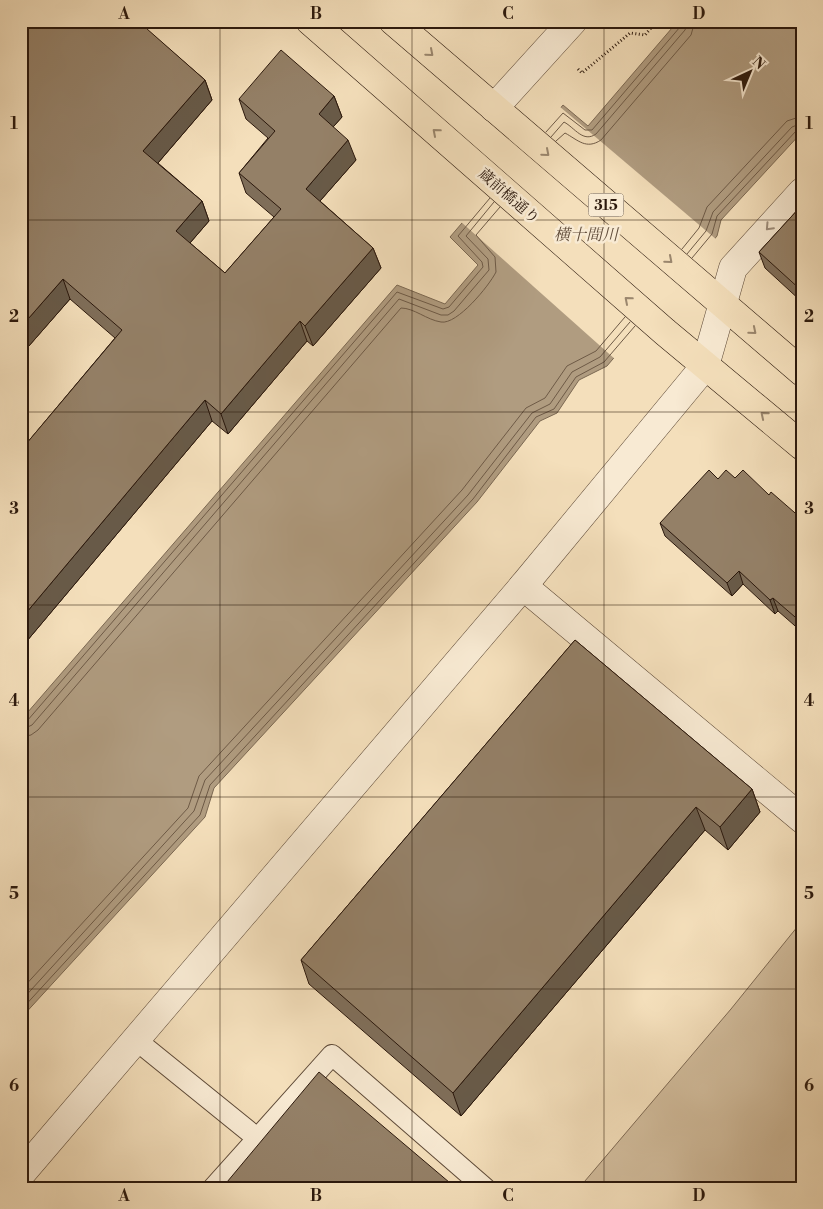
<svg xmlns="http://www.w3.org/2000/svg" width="823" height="1209" font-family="'Libre Bodoni','Noto Serif JP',serif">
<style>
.green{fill:#d2bd9d;stroke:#7f6b55}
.water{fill:#b09c80;stroke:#7b6852}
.pier{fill:#f4dfbb}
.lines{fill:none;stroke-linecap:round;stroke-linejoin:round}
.shore{stroke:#6e5a46;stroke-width:1}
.service-casing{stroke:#5e4a38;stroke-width:22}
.minor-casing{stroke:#5e4a38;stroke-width:29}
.tertiary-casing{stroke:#5e4a38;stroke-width:29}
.primary-casing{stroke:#2c190d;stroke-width:29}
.path{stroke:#2c190d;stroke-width:3;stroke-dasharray:1 2.5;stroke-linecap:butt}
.service{stroke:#f8ead3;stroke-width:20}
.minor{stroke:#f8ead3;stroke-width:28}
.tertiary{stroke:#f8ead3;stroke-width:28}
.primary{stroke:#f4dfbb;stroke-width:28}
.wall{fill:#7f6e59;stroke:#2c190d}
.shaded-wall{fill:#685a48;stroke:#2c190d}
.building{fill:#948067;stroke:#2c190d}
.oneway{stroke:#9a866d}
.oneway2{stroke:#9c8c7a}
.grid{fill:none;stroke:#2c190d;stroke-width:1;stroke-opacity:0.55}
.labels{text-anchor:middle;stroke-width:5;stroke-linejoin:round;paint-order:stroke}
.shield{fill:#f8ead3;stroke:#695848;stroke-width:1}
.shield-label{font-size:14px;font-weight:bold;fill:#2c190d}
.street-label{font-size:15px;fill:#2c190d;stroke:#f8ead3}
.water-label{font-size:16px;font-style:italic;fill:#614d3b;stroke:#f8ead3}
.neatline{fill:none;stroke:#2c190d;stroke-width:2}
.grid-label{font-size:16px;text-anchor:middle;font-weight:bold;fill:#2c190d}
</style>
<rect width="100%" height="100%" fill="#f4dfbb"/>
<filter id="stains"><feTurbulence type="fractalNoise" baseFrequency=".004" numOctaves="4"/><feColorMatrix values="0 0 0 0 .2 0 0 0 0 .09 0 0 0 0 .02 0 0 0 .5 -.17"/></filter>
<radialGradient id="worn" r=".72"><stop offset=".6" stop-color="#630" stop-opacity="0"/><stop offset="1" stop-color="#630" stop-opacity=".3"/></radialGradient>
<!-- green -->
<polygon class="green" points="802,921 802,1188 579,1188 731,1009"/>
<!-- water -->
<polygon class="water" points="678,21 802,21 802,132 721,220 717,236 607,366 579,380 557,413 540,421 477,502 214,788 205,817 21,1018 21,720 397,285 445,304 478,265 450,237 563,105 588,126"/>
<!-- pier -->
<polygon class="pier" points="559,106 717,240 616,360 460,221"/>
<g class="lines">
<!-- shore -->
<g class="shore">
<polyline points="546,132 563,113 585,130 592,130 680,27 682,21"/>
<path d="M551,137L564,122C575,128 583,143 596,134L685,30L688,21"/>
<path d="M556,141L565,133C578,140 586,150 601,140L691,35L695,21"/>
<polyline points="682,249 699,228 707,207 787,121 802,116"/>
<polyline points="687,254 706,231 713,212 792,127 802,123"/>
<polyline points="692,258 712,234 717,216 796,131 802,129"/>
<polyline points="21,723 27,721 397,292 443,309 449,307 483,267 482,262 458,236 490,198"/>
<polyline points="21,730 32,725 399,299 441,315 448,315 454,311 489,270 488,259 466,236 494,202"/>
<path d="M21,737L31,735L38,730L401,308C414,308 427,320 441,322C457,325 489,286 496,272L495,257L476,235L500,207"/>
<polyline points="21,990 188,808 199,776 462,490 526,408 545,398 567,366 596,351 625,317"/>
<polyline points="21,1001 194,811 205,780 468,495 532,413 550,404 572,372 600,357 630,322"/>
<polyline points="21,1010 200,815 210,785 473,499 536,417 554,409 576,377 604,362 635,326"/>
</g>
<defs>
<g id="service">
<polyline points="136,1040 257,1138"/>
<polyline points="213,1188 332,1055 485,1188"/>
</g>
<g id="minor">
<polyline points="494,108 573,21"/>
<polyline points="523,586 802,819"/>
</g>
<polyline id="tertiary" points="21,1174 523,586 705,366 733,268 802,192"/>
<g id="primary">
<polyline points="310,21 665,332 802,446"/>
<polyline points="393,21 802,372"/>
</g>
</defs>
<!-- service casing -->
<use href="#service" class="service-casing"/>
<!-- minor casing -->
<use href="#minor" class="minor-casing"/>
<!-- tertiary casing -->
<use href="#tertiary" class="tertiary-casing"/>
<!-- primary casing -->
<use href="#primary" class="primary-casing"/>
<!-- path -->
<polyline class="path" points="578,69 582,73 630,33 645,35 657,21"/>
<!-- service -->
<use href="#service" class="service"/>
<!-- minor -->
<use href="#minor" class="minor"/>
<!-- tertiary -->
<use href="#tertiary" class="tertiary"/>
<!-- primary -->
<use href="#primary" class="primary"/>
</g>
<!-- wall -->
<g class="wall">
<polygon points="21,21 151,21 145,28 205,80 212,100 158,163 202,201 209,221 190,243 225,273 274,217 246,193 239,173 268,138 246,119 239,99 334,96 342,117 333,127 356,160 320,201 373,248 381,268 313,346 307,341 228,434 212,421 21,648 21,450 115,338 70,299 21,355"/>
<polygon points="802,205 802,302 765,268 759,252"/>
<polygon points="735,478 769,495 802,519 802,632 778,611 775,614 743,584 732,596 665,536 660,523 718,479"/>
<polygon points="575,640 752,789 760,812 728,850 705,830 461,1116 309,984 301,960"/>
</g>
<!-- shaded-wall -->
<g class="shaded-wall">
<polygon points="133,21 151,21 139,36"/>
<polygon points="205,80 212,100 151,171 143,151"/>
<polygon points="334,96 342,117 326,135 319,114"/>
<polygon points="348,140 356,160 313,209 306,189"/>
<polygon points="202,201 209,221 183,251 176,231"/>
<polygon points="373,248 381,268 313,346 305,326"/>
<polygon points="63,279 70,299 21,355 21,327"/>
<polygon points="300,321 307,341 228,434 221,414"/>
<polygon points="205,400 212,421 21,648 21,619"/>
<polygon points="739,571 743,584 732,596 727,583"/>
<polygon points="773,598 778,611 775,614 770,600"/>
<polygon points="752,789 760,812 728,850 720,827"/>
<polygon points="696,807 705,830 461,1116 453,1093"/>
</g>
<!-- building -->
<g class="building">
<polygon points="21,21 138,21 205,80 143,151 202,201 176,231 225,273 281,209 239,173 275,131 239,99 281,50 334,96 319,114 348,140 306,189 373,248 305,326 300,321 221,414 205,400 21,619 21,450 122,330 63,279 21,327 21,259 28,251 21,245"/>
<polygon points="802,205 802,291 759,252"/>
<polygon points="709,470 718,479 726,470 735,478 743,470 769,495 771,492 802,519 802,623 773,598 770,600 739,571 727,583 660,523"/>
<polygon points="575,640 752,789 720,827 696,807 453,1093 301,960"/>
<polygon points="319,1072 456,1188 222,1188"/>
</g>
<!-- one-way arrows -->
<defs><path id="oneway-chevron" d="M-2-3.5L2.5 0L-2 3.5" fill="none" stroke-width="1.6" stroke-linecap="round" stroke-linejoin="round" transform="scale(1.25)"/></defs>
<g class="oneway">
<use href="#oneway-chevron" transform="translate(430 53) rotate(41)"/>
<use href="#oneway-chevron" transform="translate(436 132) rotate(-139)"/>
<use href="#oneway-chevron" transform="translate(546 153) rotate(41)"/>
<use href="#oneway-chevron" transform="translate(669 260) rotate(41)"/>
<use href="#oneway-chevron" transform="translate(628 300) rotate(-139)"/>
<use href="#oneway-chevron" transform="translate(753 331) rotate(40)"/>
<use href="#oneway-chevron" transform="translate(764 415) rotate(-140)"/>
</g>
<use class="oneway2" href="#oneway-chevron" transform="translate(769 227) rotate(133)"/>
<!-- grid -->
<path class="grid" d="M220,21V1188M412,21V1188M604,21V1188M21,220H802M21,412H802M21,605H802M21,797H802M21,989H802"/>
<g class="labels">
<!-- shield labels -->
<rect class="shield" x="588.5" y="193.5" width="35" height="23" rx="4"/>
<g class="shield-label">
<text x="606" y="210">315</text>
</g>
<!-- street labels -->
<g class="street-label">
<text transform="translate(509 196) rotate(41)" y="5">蔵前橋通り</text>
</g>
<!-- water labels -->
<g class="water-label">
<text x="586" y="240">横十間川</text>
</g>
</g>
<!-- margin -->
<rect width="823" height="1209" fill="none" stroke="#f4dfbb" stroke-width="55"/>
<!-- north arrow -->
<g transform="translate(750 72) rotate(44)" stroke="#f8ead3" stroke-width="4" paint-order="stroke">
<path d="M0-4L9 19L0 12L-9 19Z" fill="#2c190d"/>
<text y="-8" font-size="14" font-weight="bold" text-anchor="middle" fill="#2c190d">N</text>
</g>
<rect x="28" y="28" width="768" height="1154" class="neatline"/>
<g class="grid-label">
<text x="124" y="19">A</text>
<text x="316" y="19">B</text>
<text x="508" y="19">C</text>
<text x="699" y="19">D</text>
<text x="14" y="129">1</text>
<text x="809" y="129">1</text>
<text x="14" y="322">2</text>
<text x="809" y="322">2</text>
<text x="14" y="514">3</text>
<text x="809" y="514">3</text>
<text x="14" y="706">4</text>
<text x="809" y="706">4</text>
<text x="14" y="899">5</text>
<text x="809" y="899">5</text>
<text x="14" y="1091">6</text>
<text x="809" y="1091">6</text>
<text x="124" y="1201">A</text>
<text x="316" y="1201">B</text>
<text x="508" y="1201">C</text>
<text x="699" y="1201">D</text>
</g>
<rect width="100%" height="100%" filter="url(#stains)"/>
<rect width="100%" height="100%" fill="url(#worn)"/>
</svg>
